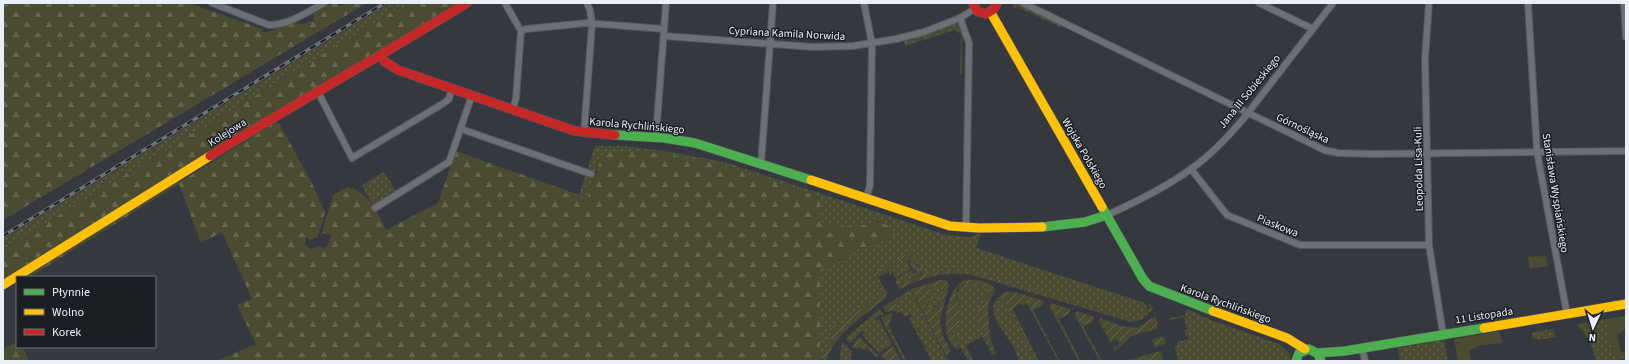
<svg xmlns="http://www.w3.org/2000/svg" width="1629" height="364" font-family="'Source Sans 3',sans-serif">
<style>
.grass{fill:url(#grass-dots)}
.forest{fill:url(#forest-firs)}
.park{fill:#4b4b32}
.garden{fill:url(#garden-furrows);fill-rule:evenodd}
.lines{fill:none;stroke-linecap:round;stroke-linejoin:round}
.street-casing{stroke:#53565c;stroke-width:8}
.fast-casing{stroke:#53565c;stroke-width:10}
.slow-casing{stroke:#53565c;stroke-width:10}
.jam-casing{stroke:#53565c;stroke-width:10}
.street{stroke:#6c7075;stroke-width:6}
.fast{stroke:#4caf50;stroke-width:9}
.slow{stroke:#ffc107;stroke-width:9}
.jam{stroke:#c62828;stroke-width:9}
.rail-casing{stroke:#6d7076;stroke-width:3.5}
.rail{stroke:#1b1f24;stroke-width:2;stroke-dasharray:6;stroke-linecap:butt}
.labels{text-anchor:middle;stroke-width:3;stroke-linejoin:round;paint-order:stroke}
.street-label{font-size:11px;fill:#ebf0f8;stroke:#1b1f24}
</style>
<defs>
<pattern id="grass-dots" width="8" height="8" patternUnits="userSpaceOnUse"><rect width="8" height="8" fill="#4b4b32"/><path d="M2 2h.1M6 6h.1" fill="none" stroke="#656550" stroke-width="1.8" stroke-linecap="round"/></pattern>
<pattern id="forest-firs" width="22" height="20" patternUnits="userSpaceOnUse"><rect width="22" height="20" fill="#4b4b32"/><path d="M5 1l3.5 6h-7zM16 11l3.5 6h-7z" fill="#656550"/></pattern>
<pattern id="garden-furrows" width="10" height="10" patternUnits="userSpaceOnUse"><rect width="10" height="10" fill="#4b4b32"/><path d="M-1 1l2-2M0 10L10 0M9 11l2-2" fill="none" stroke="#656550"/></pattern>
</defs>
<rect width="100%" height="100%" fill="#35393f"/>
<!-- grass -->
<g class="grass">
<polygon points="390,3 407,3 3,249 3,239"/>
<polygon points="1013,3 1019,3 1024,7 1062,25 1060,27 1017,7 1014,8"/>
<polygon points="953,24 959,25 958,26 962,35 962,74 960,74 961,34 954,30 905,46 904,41 926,35"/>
<path d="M595,146H625L671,152L728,163L946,235L971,237L977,234H981L976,248L1145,303L1148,310H1150L1148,304L1154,309L1141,320L1131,322V320L976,272L948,269L925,274L913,252L872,274L881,291L880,294L843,323L833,324L830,328L832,338L820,361V269L838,262L851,252L890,239L879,221C869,221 861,227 851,228C841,229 831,225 820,224V201L734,169L698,159H687L667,153H657L599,161L588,195L586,199H582L579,195Z"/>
<polygon points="384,172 396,191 373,206 362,185"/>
<path d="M911,255C916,258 921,269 920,275L897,286L895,281L897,280L896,278L912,270L914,274L917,272L916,270L914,271L909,263L911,262L910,260L907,261L911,269L895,278L893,272L891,273V276L887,268Z"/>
<path d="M968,283L988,288L989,292C979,307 975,319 983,336L961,348L954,334C955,326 961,319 960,309C960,300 954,296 960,287Z"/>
<path d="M934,286L940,288C945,299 939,304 930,310L927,309L924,305L926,302L933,297V293L930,289L931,287Z"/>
<polygon points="911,291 945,356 950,361 932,361 909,319 912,317 910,314 904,317 895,301"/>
<path d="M1001,295L1036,361H1018C1019,341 976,313 1001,295Z"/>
<polygon points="880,309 883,314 875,318 876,320 879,319 892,344 879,353 862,335 864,333 862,331 850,343 846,339 848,336"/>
<polygon points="1187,309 1208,319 1279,344 1289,353 1291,361 1178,361 1174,344 1175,346 1178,345 1177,342 1189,339 1188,337 1186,337 1185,331 1187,330 1184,317 1169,320 1170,318 1180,316 1180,315 1185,316"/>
<path d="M1626,316V318L1607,322L1614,357L1621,356V352L1626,351V358L1610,361H1596C1593,349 1588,334 1577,326L1578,324Z"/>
<polygon points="1552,329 1556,337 1538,340 1537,338 1533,339 1532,334 1534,332"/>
<polygon points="1444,340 1448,361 1400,361 1398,348"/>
<polygon points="843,342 852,351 851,358 853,361 840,361 840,352"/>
</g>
<!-- forest -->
<g class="forest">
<polygon points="3,3 189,3 262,29 264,33 294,23 304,24 310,21 314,22 313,14 323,7 335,3 340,6 348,3 367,3 3,220"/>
<polygon points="407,3 460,3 3,281 3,249"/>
<path d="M276,122L279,123L313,185L325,212L318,237L310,240L306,237L305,241V245L311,249L318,246L325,248L329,243L331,235L322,233L333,195L347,187C367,190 378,214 386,230L438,203L456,151L579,195L582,199H586L588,195L602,155L610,151L667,153L687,159H698L734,169L817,196L820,201V224C830,225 839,228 848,228C866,228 868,216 887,225C892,227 894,229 895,234L894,236C881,245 864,246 850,253C836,260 837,267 820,269V361H216L256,344L237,305L252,299L222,232L201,243L179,184L30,277H21L177,181L180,182Z"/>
<polygon points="17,342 17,347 23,347 29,361 3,361 3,349"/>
</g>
<!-- park -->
<g class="park">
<polygon points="1546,256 1548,266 1530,269 1528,257"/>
<polygon points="1626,318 1626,329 1617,335 1622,355 1614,357 1607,322"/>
<polygon points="1499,331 1502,343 1477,346 1477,348 1469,350 1471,361 1458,361 1454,339"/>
</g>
<!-- garden -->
<g class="garden">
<path d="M913,251L925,273L948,269L976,272L1131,320V322L972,275C946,271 923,277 900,289L898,286L919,276L921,274L914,257L911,255L887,268L888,272L878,277L887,293L886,298C864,316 835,332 826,361H821L825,349L832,338L830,328L833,324L843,323L880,294L881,291L872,274Z"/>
<path d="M940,280H946L949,285L940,320L942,334L950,350L949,354L946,356L912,291L895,301L902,313L895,312L894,310L886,312L883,307L912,289ZM934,286L941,289C943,299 939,307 928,309L924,304L933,298L934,294L930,288Z"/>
<path d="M965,280C973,279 992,281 995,290L989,302L988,312L990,339L996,353L992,355C985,340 973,323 980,306C983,300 989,295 988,289C979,285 958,278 956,294C956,300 961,306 961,312C960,332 947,325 961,348L965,345L974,361H968L961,348L957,349C937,337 946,287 965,280Z"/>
<polygon points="1005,292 1015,292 1044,301 1043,305 1033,310 1060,361 1058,361 1027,303 1022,305 1019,303 1013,310 1039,361 1036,361 1001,295"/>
<polygon points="1051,303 1070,309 1069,314 1059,319 1081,361 1078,361 1050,307"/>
<polygon points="1077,311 1094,317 1093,321 1083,326 1101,359 1099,360 1075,316"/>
<polygon points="891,313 893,314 890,320 891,323 888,325 907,361 904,361 881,318"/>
<path d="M1156,316L1158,328C1150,332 1140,332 1132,336C1126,340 1122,347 1115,351L1113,347L1118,346L1119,341L1114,339L1111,343L1099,322L1100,318C1111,322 1128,331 1140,326C1146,324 1150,318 1156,316Z"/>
<polygon points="859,337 879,356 877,358 867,348 864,350 861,348 855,349 852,346"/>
<polygon points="1162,337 1165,339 1165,344 1155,347 1152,339"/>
<polygon points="893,346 901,361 887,361 881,355"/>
<polygon points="1161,351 1163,359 1151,361 1124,361"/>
</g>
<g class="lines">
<defs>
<g id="street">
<path d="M212,3L269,25C289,25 307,12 324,3"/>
<polyline points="505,3 521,31 516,98 513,109"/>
<polyline points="864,3 872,44 870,185 866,199"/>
<polyline points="1023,3 1310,143 1324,150 1338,153 1374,154 1626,151"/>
<polyline points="1259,3 1313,29"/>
<polyline points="1429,3 1425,59 1429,245 1443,334"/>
<polyline points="1528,3 1537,152 1567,314"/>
<polyline points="1624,3 1626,37"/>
<polyline points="960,18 969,43 966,228"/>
<polyline points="521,31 526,29 587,23 664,29"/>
<polyline points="664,36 813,47 853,46 896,39 924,32 960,18 974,9"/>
<polyline points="317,90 352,158 444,103 449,99 452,88"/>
<polyline points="461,129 591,174"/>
<polyline points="584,133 592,24 590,10 587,3"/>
<polyline points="656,136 666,3"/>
<polyline points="761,164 773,3"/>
<polyline points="1191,169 1227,215 1300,245 1429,245"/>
<polyline points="375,208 449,162 472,95"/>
<path d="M1107,215C1136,202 1165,188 1191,169C1211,155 1228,137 1244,118L1333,3"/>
<polyline points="1362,348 1365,361"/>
</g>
<g id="fast">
<polyline points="615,135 664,138 695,143 811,180"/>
<polyline points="1102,207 1143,279 1149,286 1213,311"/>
<polyline points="1042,227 1085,222 1107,215"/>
<polyline points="1318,353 1345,351 1484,328"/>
<polyline points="1296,361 1299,353 1309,349 1318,354 1321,361"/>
</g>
<g id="slow">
<polyline points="991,13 1102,207"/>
<polyline points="811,180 950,226 979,228 1042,227"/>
<polyline points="3,285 210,156"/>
<polyline points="1213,311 1287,338 1305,349"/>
<polyline points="1484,328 1626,304"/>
</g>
<g id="jam">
<polyline points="973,3 977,11 986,14 994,9 997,3"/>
<polyline points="381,55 384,61 398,70 575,131 615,135"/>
<path d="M210,156C295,104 382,55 467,3"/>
</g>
</defs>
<!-- street casing -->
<use href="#street" class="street-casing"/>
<!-- fast casing -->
<use href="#fast" class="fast-casing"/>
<!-- slow casing -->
<use href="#slow" class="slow-casing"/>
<!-- jam casing -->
<use href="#jam" class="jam-casing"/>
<!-- street -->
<use href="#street" class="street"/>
<!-- fast -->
<use href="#fast" class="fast"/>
<!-- slow -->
<use href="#slow" class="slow"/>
<!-- jam -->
<use href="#jam" class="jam"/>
<defs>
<polyline id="rail" points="3,236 385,3"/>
</defs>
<!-- rail casing -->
<use href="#rail" class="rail-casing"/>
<!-- rail -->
<use href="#rail" class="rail"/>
</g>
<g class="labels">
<!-- street labels -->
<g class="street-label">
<text transform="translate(787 33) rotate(3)" y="4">Cypriana Kamila Norwida</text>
<text transform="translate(1249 91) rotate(-51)" y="4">Jana III Sobieskiego</text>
<text transform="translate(637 125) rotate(5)" y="4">Karola Rychlińskiego</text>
<text transform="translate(1303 128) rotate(25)" y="4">Górnośląska</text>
<text transform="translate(227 132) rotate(-32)" y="4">Kolejowa</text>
<text transform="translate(1085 153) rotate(60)" y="4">Wojska Polskiego</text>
<text transform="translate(1418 169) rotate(-91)" y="4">Leopolda Lisa-Kuli</text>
<text transform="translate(1556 193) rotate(81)" y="4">Stanisława Wyspiańskiego</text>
<text transform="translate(1278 225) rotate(22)" y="4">Piaskowa</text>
<text transform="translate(1226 303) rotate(20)" y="4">Karola Rychlińskiego</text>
<text transform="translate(1484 315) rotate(-9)" y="4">11 Listopada</text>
</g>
</g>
<!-- border -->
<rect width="1629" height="364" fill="none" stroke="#ebf0f8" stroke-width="8"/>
<!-- legend -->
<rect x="16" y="276" width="140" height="72" fill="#1b1f24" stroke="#6e7379"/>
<rect x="24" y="289" width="20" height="6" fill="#4caf50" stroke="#6e7379"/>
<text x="52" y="296" font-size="12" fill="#ebf0f8">Płynnie</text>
<rect x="24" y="309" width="20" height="6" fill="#ffc107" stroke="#6e7379"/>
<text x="52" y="316" font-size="12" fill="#ebf0f8">Wolno</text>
<rect x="24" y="329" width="20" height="6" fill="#c62828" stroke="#6e7379"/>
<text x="52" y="336" font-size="12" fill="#ebf0f8">Korek</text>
<!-- north arrow -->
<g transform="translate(1593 328) rotate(184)" stroke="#1b1f24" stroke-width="3" paint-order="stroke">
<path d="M0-3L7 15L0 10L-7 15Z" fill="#ebf0f8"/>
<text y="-6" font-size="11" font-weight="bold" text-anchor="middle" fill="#ebf0f8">N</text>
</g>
</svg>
